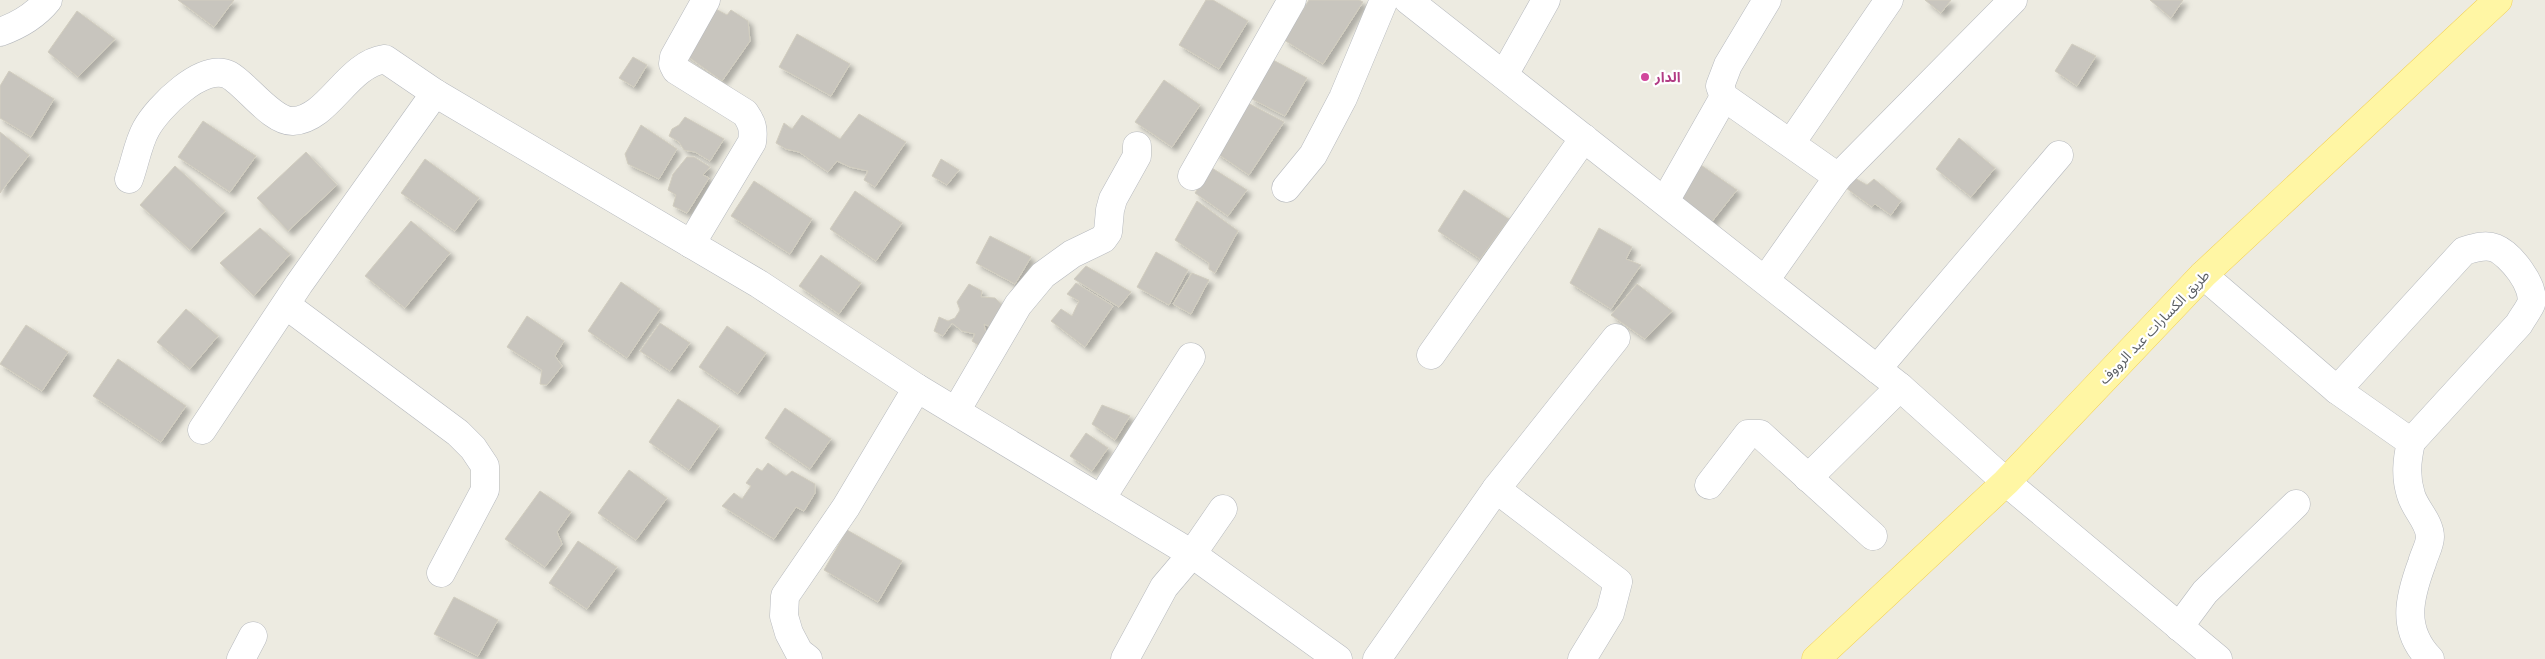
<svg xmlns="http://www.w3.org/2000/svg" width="2545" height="659" font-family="'PT Sans','Noto Sans Arabic',sans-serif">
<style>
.building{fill:#c8c5be;stroke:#d1cdbf;filter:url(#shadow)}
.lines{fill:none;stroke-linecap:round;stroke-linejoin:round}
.minor-casing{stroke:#b6b9be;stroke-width:29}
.major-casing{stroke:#f3d053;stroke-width:29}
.minor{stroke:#fff;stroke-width:28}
.major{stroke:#fff6a4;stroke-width:28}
.hotel-dot{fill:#d1479c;stroke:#fff;stroke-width:2}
.labels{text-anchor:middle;stroke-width:4.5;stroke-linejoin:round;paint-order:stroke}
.hotel-label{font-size:14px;font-weight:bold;fill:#b23c85;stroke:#fff;text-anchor:start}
.street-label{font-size:14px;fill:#595d62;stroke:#fff}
</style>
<defs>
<filter id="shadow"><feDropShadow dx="4.5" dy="4.5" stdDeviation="2.5" flood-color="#0004"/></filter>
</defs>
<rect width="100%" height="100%" fill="#edebe1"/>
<!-- building -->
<g class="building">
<polygon points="178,0 234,0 214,27"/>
<polygon points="1206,0 1213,0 1248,21 1219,69 1179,45"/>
<polygon points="1309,0 1359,0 1363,2 1323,64 1284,40"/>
<polygon points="1925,0 1951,0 1941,13"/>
<polygon points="2150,0 2183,0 2171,18"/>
<polygon points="712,7 727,15 731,10 748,21 750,41 722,81 683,53"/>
<polygon points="77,11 115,39 78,77 48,52"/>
<polygon points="797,34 850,64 831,96 779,67"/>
<polygon points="2072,44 2096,56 2077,86 2055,71"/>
<polygon points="633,57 647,65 634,87 619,78"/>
<polygon points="1273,60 1307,78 1285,116 1250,98"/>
<polygon points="9,71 54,99 31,137 0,118 0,86"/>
<polygon points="1164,80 1200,105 1172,147 1135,122"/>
<polygon points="1246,102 1284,122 1249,175 1215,152"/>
<polygon points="859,114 906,142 875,187 864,180 868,171 850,167 837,161 828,172 799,152 786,149 776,143 784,123 792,129 802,115 840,139"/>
<polygon points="685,117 724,139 710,161 695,152 684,150 679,142 669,136 672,129 679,125"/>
<polygon points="203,121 256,156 230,192 178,157"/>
<polygon points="641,125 677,149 659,179 628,164 625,154"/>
<polygon points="0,132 29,155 0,193"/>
<polygon points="1959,138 1995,168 1971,197 1936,169"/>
<polygon points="306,152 337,185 288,231 257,198"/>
<polygon points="687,157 694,157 710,167 703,175 709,178 687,213 673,206 676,195 668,190 673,174"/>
<polygon points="425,159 479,198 455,231 401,193"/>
<polygon points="941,159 959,170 947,185 932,176"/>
<polygon points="1698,163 1737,190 1710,224 1676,193"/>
<polygon points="175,166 225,211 190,250 140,205"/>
<polygon points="1212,168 1247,190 1228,216 1195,193"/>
<polygon points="1853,177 1867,185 1874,179 1901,201 1891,215 1875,204 1872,207 1846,188"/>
<polygon points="754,181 812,219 790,254 731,216"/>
<polygon points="1464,190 1509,219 1480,259 1438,231"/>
<polygon points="855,191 902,223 876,261 830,229"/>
<polygon points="1197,201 1238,231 1215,273 1209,269 1209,263 1175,240"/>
<polygon points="411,221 450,253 405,308 365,276"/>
<polygon points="260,228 290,254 254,296 220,263"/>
<polygon points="1599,228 1632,247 1626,259 1641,265 1611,309 1570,283"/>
<polygon points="990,236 1031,257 1015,284 976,263"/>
<polygon points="1156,252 1188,270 1169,305 1137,287"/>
<polygon points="821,255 861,283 839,314 799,286"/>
<polygon points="1086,266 1131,292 1119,307 1074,279"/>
<polygon points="1192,273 1209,280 1191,314 1173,304"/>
<polygon points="621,282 660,309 627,358 588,331"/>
<polygon points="1076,283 1113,306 1085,347 1051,321 1061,309 1072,316 1079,301 1067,294"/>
<polygon points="969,284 982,291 981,297 995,298 1002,305 993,328 984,324 985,330 996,335 990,353 972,341 975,334 962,331 952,323 943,336 934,331 939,317 948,321 955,318 960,310 957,302"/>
<polygon points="1637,284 1672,311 1645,339 1611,315"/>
<polygon points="186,309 218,336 190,369 157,342"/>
<polygon points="527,316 564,341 555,356 562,366 547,385 540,384 542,370 507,347"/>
<polygon points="660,323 690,343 670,371 640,351"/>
<polygon points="26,325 68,352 42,391 0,364"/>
<polygon points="727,326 766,353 738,394 699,367"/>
<polygon points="118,359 186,406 161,442 93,396"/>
<polygon points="678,399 719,426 689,470 649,442"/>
<polygon points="1102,405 1130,416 1115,440 1092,424"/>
<polygon points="785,408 831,439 810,469 765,438"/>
<polygon points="1086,433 1108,448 1092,471 1070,456"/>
<polygon points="768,463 786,476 792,471 815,484 815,493 804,511 796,507 774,539 722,506 734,493 742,499 751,486 746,483 757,468 762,471"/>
<polygon points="629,470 667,498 636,540 598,513"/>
<polygon points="540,491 571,512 557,532 562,544 545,567 505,539"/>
<polygon points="847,530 902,561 878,602 824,570"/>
<polygon points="578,541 617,567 587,609 549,583"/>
<polygon points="454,597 498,620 478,656 434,634"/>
</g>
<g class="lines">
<defs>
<g id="minor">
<polyline points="1408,0 1900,387 2006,482 2218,659"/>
<polyline points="1767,0 1728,65 1720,86 1724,97 1838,177"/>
<path d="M0,32C20,25 35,16 48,0"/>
<polyline points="1504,75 1546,0"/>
<polyline points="1791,143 1889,0"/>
<polyline points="1192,176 1292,0"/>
<path d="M129,179C135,163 138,143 146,129C158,107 203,62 229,75C247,85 272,122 293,121C329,119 347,64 385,59L435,93L759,284L917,388L1192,554L1338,659"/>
<polyline points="1286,188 1313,155 1343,98 1384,0"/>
<polyline points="1665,201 1724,97"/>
<path d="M691,244L752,142C754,129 752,123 745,113L676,70L673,64L674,57L706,0"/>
<path d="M2203,275L2337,390L2411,442C2407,460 2405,476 2411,495C2415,509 2430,522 2430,537C2430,545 2424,555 2422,563C2409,598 2401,629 2430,659"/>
<polyline points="1766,279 1838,177 2013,0"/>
<polyline points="286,305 458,433 473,448 485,466 485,490 441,573"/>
<polyline points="1431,355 1584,138"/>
<polyline points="1877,369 2059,155"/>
<path d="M2337,390L2464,251C2474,248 2485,244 2495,248C2510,254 2536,286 2531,304C2528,311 2522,318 2519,324L2411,442"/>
<polyline points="956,411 1018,305 1043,275 1072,254 1103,239 1108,232 1110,210 1113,199 1137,156 1137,146"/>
<polyline points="202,430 299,284 435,93"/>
<polyline points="1808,478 1900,387"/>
<polyline points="1709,485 1748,434 1760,434 1873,536"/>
<polyline points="1496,489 1618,582 1610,613 1582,659"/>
<polyline points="1101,499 1191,357"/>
<polyline points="2179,627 2205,592 2296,504"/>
<polyline points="241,659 253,636"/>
<polyline points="808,659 799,652 789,633 784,616 785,596 846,507 917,388"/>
<polyline points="1125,659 1164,587 1192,554 1223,509"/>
<polyline points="1377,659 1496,489 1616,338"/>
</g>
<polyline id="major" points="1816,659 2006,482 2203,275 2498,0"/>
</defs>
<!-- minor casing -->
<use href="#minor" class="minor-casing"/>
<!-- major casing -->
<use href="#major" class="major-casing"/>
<!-- minor -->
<use href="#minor" class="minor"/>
<!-- major -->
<use href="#major" class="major"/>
</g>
<!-- markers -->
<circle class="hotel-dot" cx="1645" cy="77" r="5"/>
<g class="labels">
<!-- hotel labels -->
<g class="hotel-label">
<text x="1655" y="82">الدار</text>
</g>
<!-- street labels -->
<g class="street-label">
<text transform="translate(2154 327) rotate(-46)" y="5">طريق الكسارات عبد الرووف</text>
</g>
</g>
</svg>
